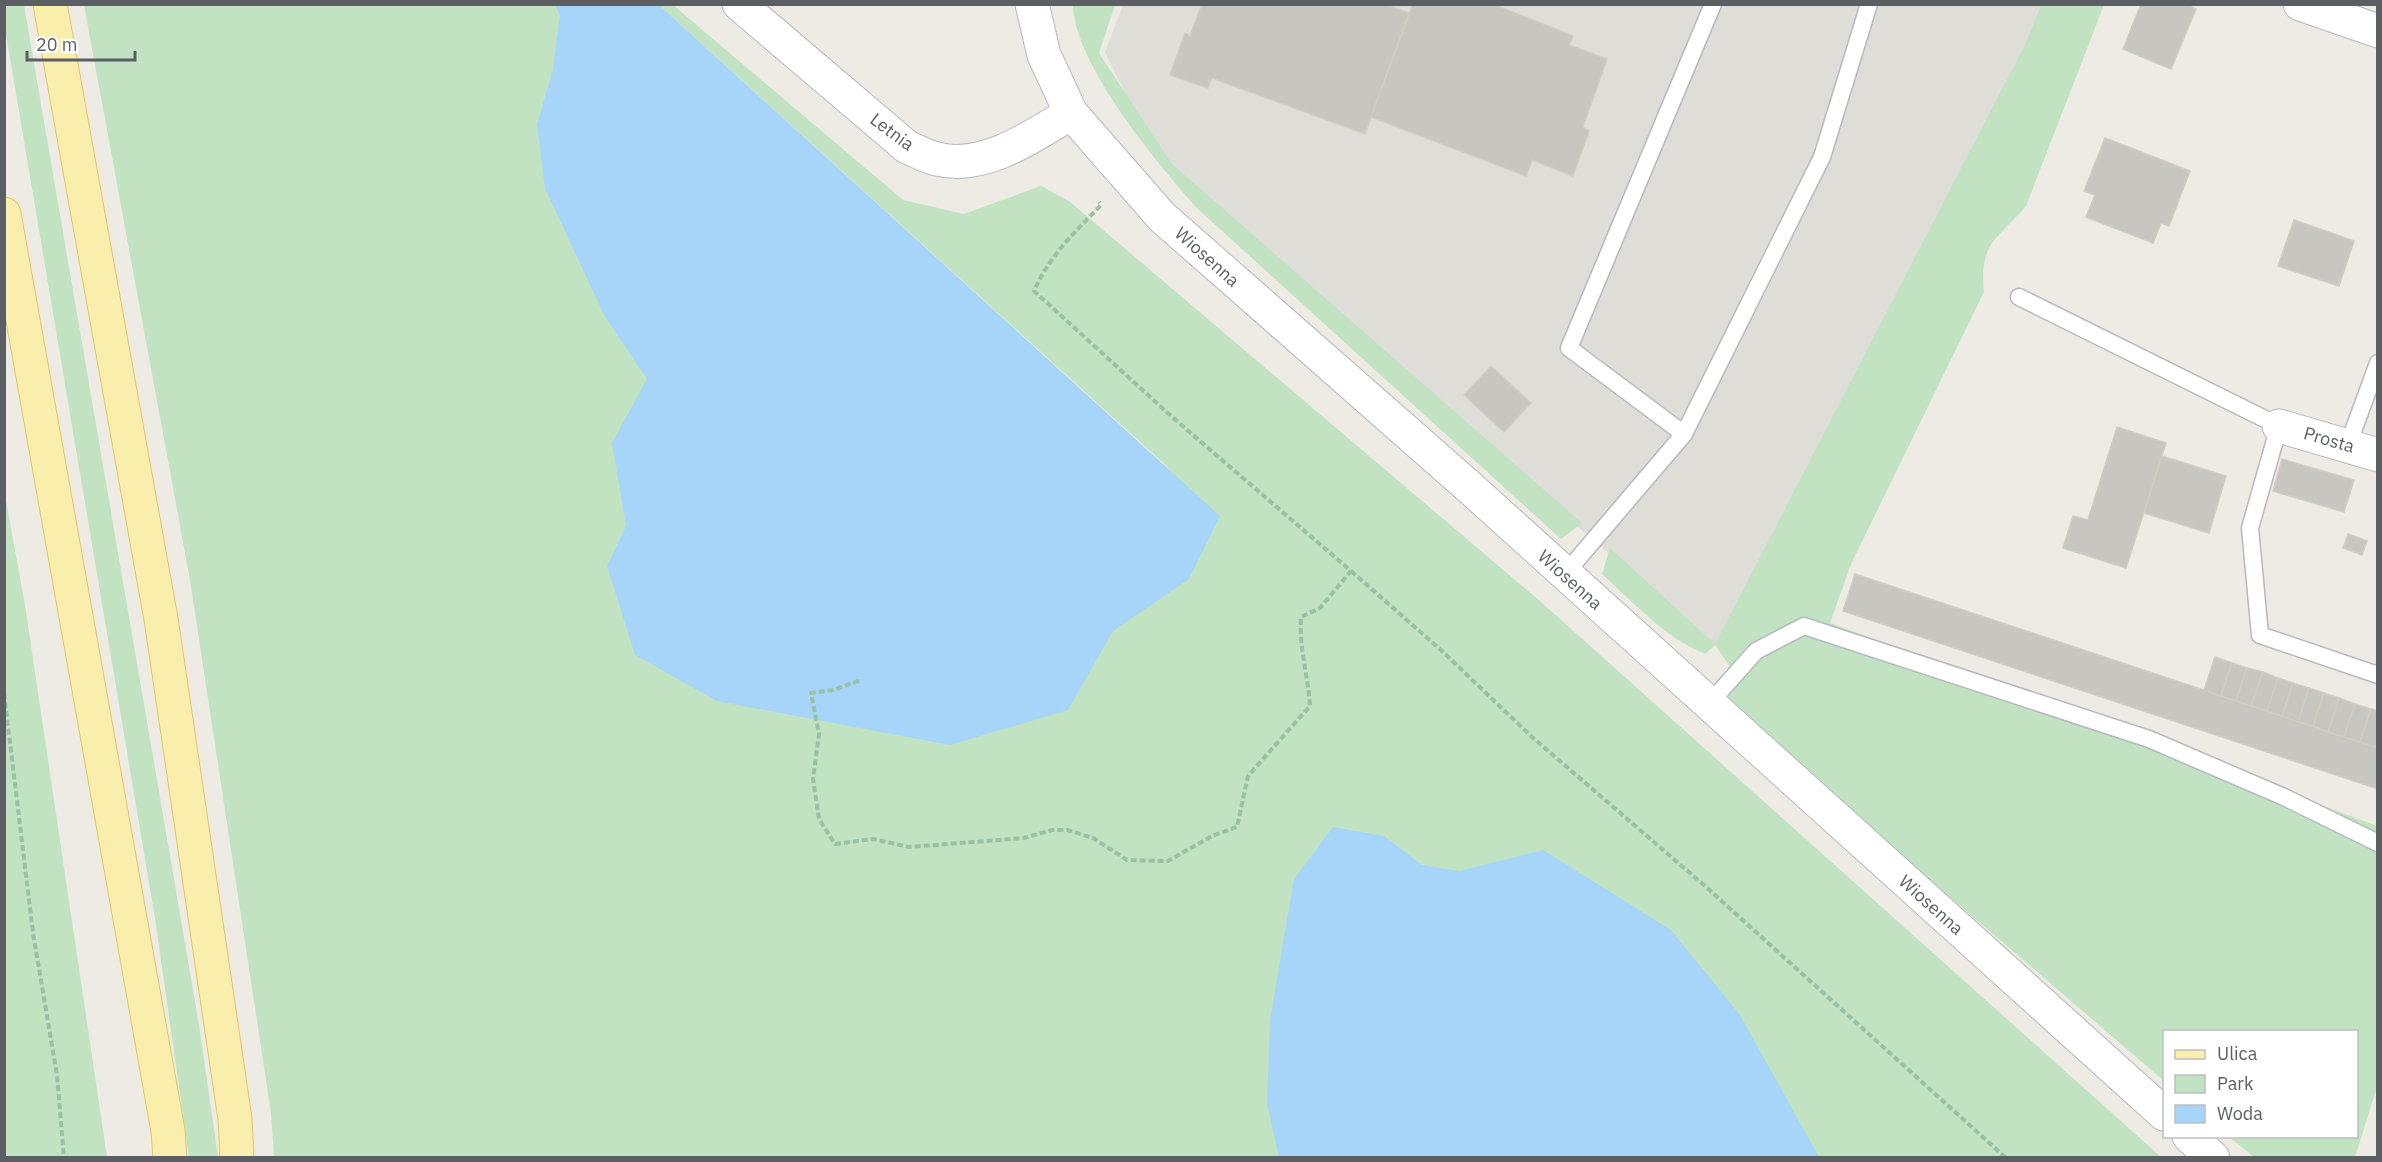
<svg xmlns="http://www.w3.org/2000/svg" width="2382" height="1162" font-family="'IBM Plex Sans',sans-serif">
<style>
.industrial{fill:#dfddd8}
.green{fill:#c1e3c2}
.water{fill:#a7d4f9}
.building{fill:#c8c6c0;stroke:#d1cdc2;stroke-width:1.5}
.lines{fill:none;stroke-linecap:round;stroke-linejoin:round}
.service-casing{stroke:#b6b9bd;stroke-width:19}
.minor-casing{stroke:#b6b9bd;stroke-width:35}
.primary-casing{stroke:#e7c462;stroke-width:35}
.path{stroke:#99c1a5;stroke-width:4;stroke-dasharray:6 3;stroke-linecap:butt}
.service{stroke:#fff;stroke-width:16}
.minor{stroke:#fff;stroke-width:33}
.primary{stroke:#f9eeac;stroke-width:33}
.labels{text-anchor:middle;stroke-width:4.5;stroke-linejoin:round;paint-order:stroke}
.street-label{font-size:18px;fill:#5b5f63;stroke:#fff}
</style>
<rect width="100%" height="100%" fill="#edebe3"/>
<!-- industrial -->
<polygon class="industrial" points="1123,5 2041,5 2025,44 1715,645 1189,192 1153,150 1105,52"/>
<!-- green -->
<g class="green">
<polygon points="4,5 24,5 199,1025 218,1157 189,1157 155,918 5,28"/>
<polygon points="84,5 571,5 1173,472 659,5 673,5 903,200 964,214 1041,186 1069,201 1541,602 2161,1157 274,1157 271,1113 190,580"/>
<path d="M1073,5H1115L1099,53L1172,164L1582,523L1561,539L1199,210C1159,166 1074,64 1073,5Z"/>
<path d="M2041,5H2104L2026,206C1997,240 1979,242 1984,292L1851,564L1830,623L2377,826V1087L2355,1157H2254L2229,1137L2356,1136V1032H2164V1081L1716,696L1723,687L1729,665L1715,645L1705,654C1664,637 1634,603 1602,574L1610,548L1715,644L2025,44Z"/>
<polygon points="5,495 25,605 107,1157 5,1157"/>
</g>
<!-- water -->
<g class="water">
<polygon points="555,5 659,5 1220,516 1189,579 1113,631 1068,710 950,745 717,701 635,655 607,566 626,526 612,443 647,379 604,315 545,188 537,125 553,69 560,15"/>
<polygon points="1333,827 1384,836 1422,865 1459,871 1543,850 1671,930 1740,1015 1819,1157 1279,1157 1267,1104 1270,1021 1294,879"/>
</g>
<!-- building -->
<g class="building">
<polygon points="1202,4 1385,4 1409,13 1365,134 1212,78 1208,88 1170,75 1185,33 1190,36"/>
<polygon points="1413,4 1493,4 1573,36 1569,45 1607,59 1583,127 1589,131 1573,176 1532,160 1526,176 1371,117"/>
<polygon points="2141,4 2186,4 2196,9 2171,69 2123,49"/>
<polygon points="2105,138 2190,171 2169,226 2161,223 2153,243 2086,217 2095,195 2084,191"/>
<polygon points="2294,220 2354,241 2339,286 2278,266"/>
<polygon points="1491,366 1531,403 1504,432 1464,395"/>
<polygon points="2117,427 2166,443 2126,568 2063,548 2073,516 2088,520"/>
<polygon points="2162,456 2226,476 2209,533 2144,513"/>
<polygon points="2282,459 2354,480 2344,512 2273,491"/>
<polygon points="2348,534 2367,541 2362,555 2343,548"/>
<polygon points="1855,574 2378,748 2378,789 1843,611"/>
<polygon points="2215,657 2232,663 2221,696 2204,690"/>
<polygon points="2232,663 2247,668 2236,701 2221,696"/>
<polygon points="2247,668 2263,672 2251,706 2236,701"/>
<polygon points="2263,672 2278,678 2267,711 2251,706"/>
<polygon points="2278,678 2293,683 2282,716 2267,711"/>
<polygon points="2293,683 2309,688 2298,722 2282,716"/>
<polygon points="2309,688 2324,693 2313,726 2298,722"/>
<polygon points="2324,693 2339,698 2328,732 2313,726"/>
<polygon points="2339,698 2355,704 2344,737 2328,732"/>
<polygon points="2355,704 2371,709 2360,742 2344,737"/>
<polygon points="2371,709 2378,711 2378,739 2375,747 2360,742"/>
</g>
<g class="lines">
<defs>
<g id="service">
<polyline points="2019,297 2279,426 2250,528 2260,635 2378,675"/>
<polyline points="1684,434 1569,348 1713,4"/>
<polyline points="2348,445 2378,363"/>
<polyline points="1564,575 1684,434 1822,157 1869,4"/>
<polyline points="1708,705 1756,651 1804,626 2149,739 2284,797 2378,843"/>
</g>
<g id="minor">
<path d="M739,4L907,147C917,151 927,157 937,159C984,171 1033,136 1071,113"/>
<polyline points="1032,4 1044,55 1071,113 1162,217 1467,485 2164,1114"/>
<polyline points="2300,4 2378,31"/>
<polyline points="2279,426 2378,455"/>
<polyline points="2189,1136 2213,1158"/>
</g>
<g id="primary">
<polyline points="50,4 161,619 235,1119 237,1158"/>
<polyline points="4,214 168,1131 170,1158"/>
</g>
</defs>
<!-- service casing -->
<use href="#service" class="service-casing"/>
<!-- minor casing -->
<use href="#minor" class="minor-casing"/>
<!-- primary casing -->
<use href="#primary" class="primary-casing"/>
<!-- path -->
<g class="path">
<polyline points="1351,571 1441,650 1532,737 1705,886 2006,1158"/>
<path d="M859,681L833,690L811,693L819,734L813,779L819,819L835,844L873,839L909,847L1024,838L1052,830H1067L1093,838L1127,860L1168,861L1212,836L1237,827L1248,776L1310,706C1308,675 1299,648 1301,617L1320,608L1351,571L1171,416L1034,291C1049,256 1075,232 1101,205L1099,202"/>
<polyline points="4,693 33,933 57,1075 64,1158"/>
</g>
<!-- service -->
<use href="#service" class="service"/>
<!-- minor -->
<use href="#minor" class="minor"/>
<!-- primary -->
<use href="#primary" class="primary"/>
</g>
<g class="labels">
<!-- street labels -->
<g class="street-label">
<text transform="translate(892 132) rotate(37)" y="6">Letnia</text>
<text transform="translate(1207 257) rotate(42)" y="6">Wiosenna</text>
<text transform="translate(2329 440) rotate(16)" y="6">Prosta</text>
<text transform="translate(1570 580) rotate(42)" y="6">Wiosenna</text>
<text transform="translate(1931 905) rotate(42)" y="6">Wiosenna</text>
</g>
</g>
<!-- border -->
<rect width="2382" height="1162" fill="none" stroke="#5b5f63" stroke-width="12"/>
<!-- legend -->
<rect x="2163" y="1030" width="195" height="108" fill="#ffffff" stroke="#bdbfc1" stroke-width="1.5"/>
<rect x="2175" y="1050" width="30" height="9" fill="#f9eeac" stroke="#bdbfc1" stroke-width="1.5"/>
<text x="2217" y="1060" font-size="18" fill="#5b5f63">Ulica</text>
<rect x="2175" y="1075" width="30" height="18" fill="#c1e3c2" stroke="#bdbfc1" stroke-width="1.5"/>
<text x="2217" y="1090" font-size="18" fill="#5b5f63">Park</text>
<rect x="2175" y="1105" width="30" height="18" fill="#a7d4f9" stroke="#bdbfc1" stroke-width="1.5"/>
<text x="2217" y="1120" font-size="18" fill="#5b5f63">Woda</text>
<!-- scale -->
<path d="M27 51v9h108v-9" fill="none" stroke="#5b5f63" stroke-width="3"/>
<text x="36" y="51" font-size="18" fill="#5b5f63" stroke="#ffffff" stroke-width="4.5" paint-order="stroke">20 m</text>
</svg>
